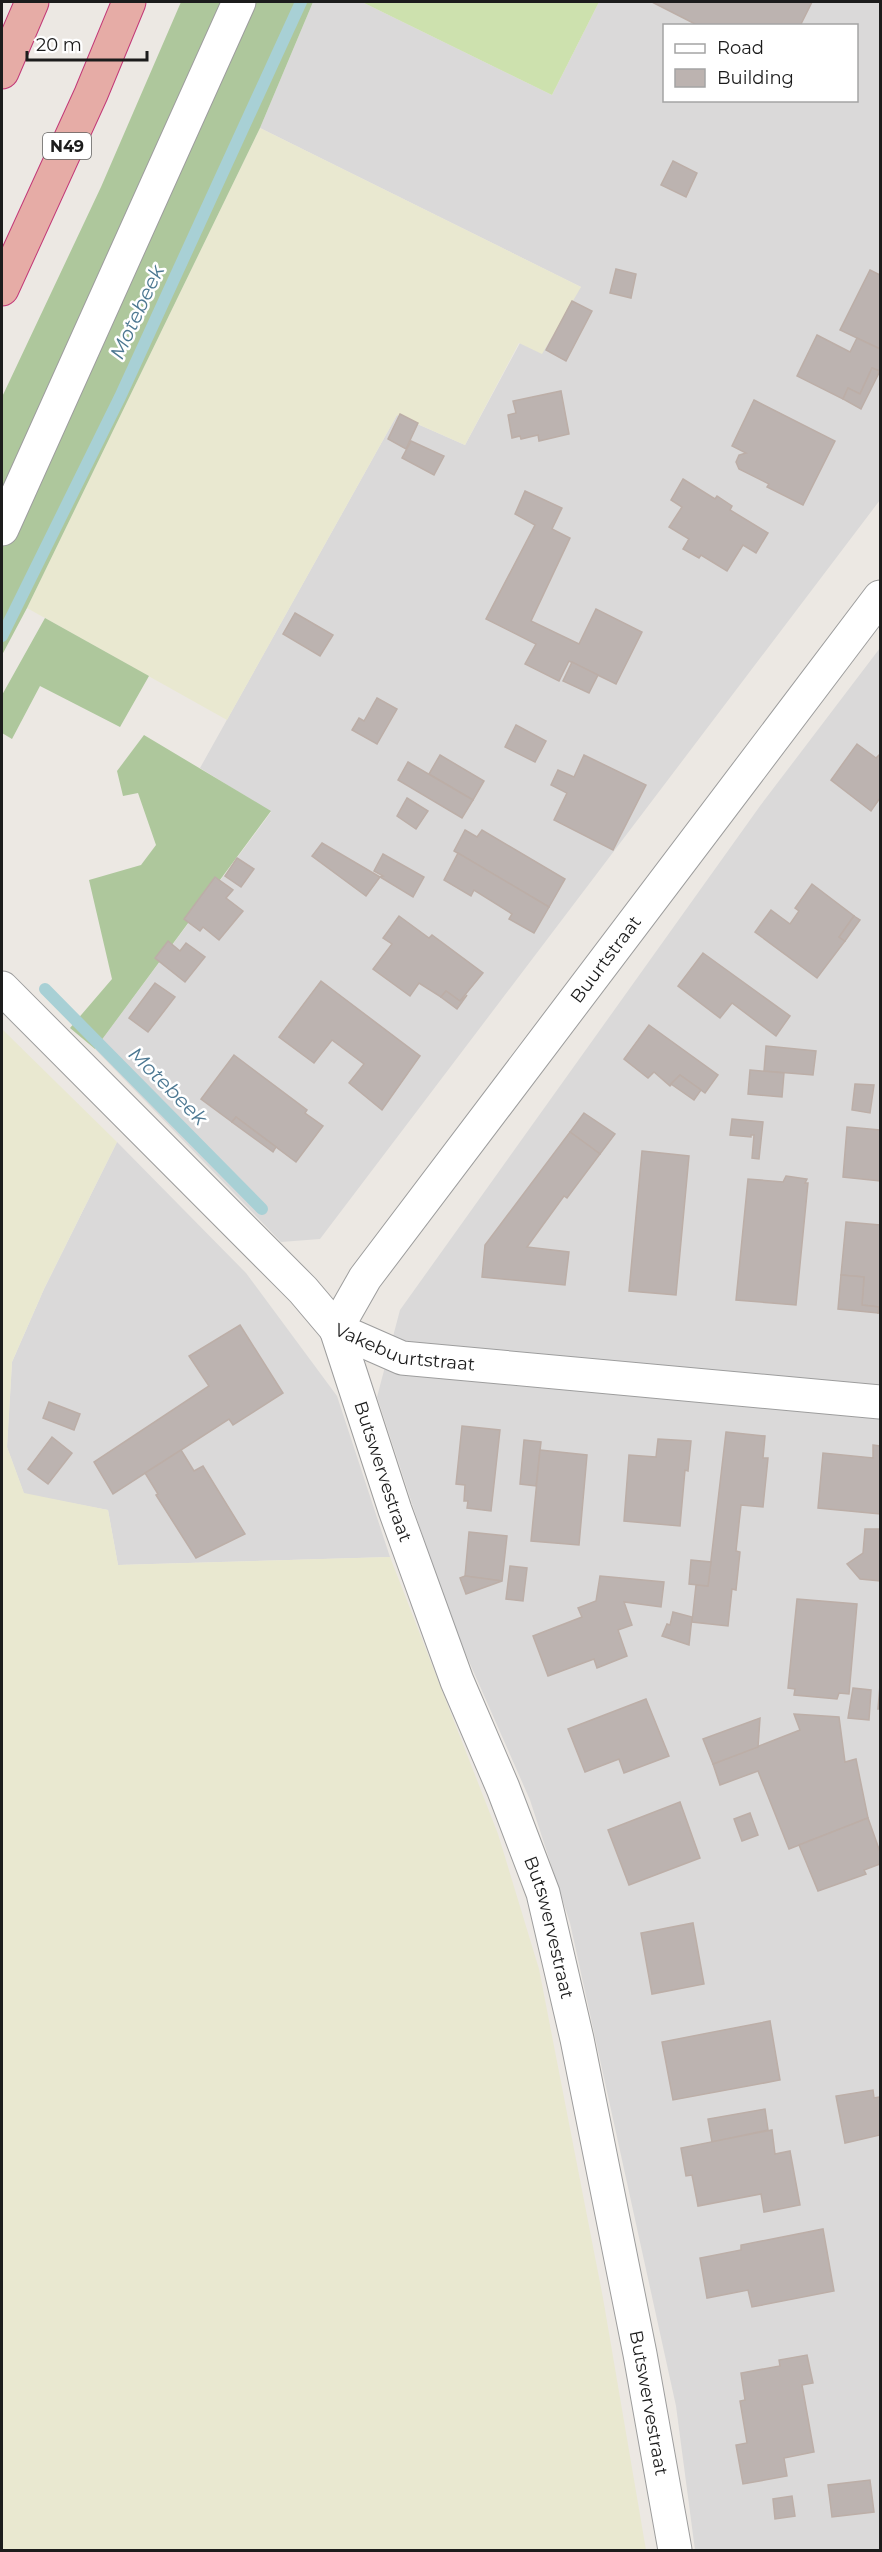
<svg xmlns="http://www.w3.org/2000/svg" width="882" height="2552" font-family="Montserrat,sans-serif">
<style>
.residential{fill:#dad9d9;fill-rule:evenodd}
.farmland{fill:#e9e8d0}
.grass{fill:#cde1ae}
.forest{fill:#aec79c}
.lines{fill:none;stroke-linecap:round;stroke-linejoin:round}
.stream{stroke:#a8d0d5;stroke-width:12}
.building{fill:#bcb3b0;stroke:#bcaea7;stroke-width:1.5}
.minor-casing{stroke:#9d9d9d;stroke-width:35}
.trunk-casing{stroke:#c23877;stroke-width:35}
.minor{stroke:#fff;stroke-width:33}
.trunk{stroke:#e6aca6;stroke-width:33}
.labels{text-anchor:middle;stroke-width:5;stroke-linejoin:round;paint-order:stroke}
.shield{fill:#fff;stroke:#606060;stroke-width:1.5}
.shield-label{font-size:16px;font-weight:bold;fill:#1c1c1c}
.street-label{font-size:18px;fill:#1c1c1c;stroke:#fff}
.water-label{font-size:20px;font-style:italic;fill:#4d7892;stroke:#fff}
</style>
<rect width="100%" height="100%" fill="#ece8e3"/>
<!-- residential -->
<g class="residential">
<path d="M313,2H362L552,95L599,2H880V500L320,1239L281,1242L95,1049L271,812L200,768L397,415L465,445L520,343L581,287L260,128ZM664,26H856V100H664Z"/>
<polygon points="880,648 880,2550 695,2550 676,2406 570,1923 530,1800 449,1616 377,1397 400,1310 760,806"/>
<polygon points="117,1142 246,1273 337,1396 390,1557 118,1565 108,1510 24,1494 7,1447 12,1362 44,1289"/>
</g>
<!-- farmland -->
<g class="farmland">
<polygon points="260,128 581,287 542,354 519,343 465,445 397,415 227,720 27,608"/>
<polygon points="2,1029 117,1142 44,1289 12,1362 7,1447 24,1493 108,1510 118,1565 390,1557 498,1834 539,1969 603,2298 646,2550 2,2550"/>
</g>
<!-- grass -->
<polygon class="grass" points="362,2 599,2 552,95"/>
<!-- forest -->
<g class="forest">
<polygon points="181,2 313,2 260,128 27,608 2,655 2,397 101,187"/>
<polygon points="45,618 149,676 120,727 40,686 12,739 2,733 2,695"/>
<polygon points="144,735 271,811 95,1049 70,1028 112,979 89,880 141,865 156,845 138,793 123,796 117,771"/>
</g>
<g class="lines">
<!-- stream -->
<g class="stream">
<polyline points="2,636 120,397 301,2"/>
<polyline points="45,989 262,1209"/>
</g>
</g>
<!-- building -->
<g class="building">
<polygon points="652,2 812,2 800,26 699,26"/>
<polygon points="673,161 697,173 686,197 661,185"/>
<polygon points="616,269 636,274 631,298 610,293"/>
<polygon points="870,270 880,275 880,349 840,330"/>
<polygon points="572,301 592,311 566,361 546,350"/>
<polygon points="817,335 850,352 857,338 880,349 880,372 872,368 860,394 848,388 843,399 797,376"/>
<polygon points="872,368 880,371 861,409 843,399 848,388 860,394"/>
<polygon points="561,391 569,434 539,441 538,435 521,439 520,436 512,438 508,415 516,413 513,401"/>
<polygon points="754,400 835,441 803,505 767,487 769,484 739,469 736,462 739,455 746,453 732,446"/>
<polygon points="400,414 418,423 406,449 388,439"/>
<polygon points="411,441 444,456 434,475 402,458"/>
<polygon points="683,479 715,499 717,496 732,506 730,510 768,533 756,553 743,545 727,571 701,555 699,558 683,549 689,539 669,527 682,507 671,500"/>
<polygon points="525,491 562,508 552,529 570,538 531,621 579,644 596,609 642,632 616,684 569,661 559,681 525,664 536,644 486,619 535,525 515,514"/>
<polygon points="295,613 333,635 320,656 283,634"/>
<polygon points="572,662 598,675 589,693 563,681"/>
<polygon points="377,698 397,709 377,744 352,730 359,718 364,721"/>
<polygon points="516,725 546,741 535,762 505,747"/>
<polygon points="857,744 876,758 880,754 880,798 871,811 831,780"/>
<polygon points="440,755 484,781 473,800 429,774"/>
<polygon points="584,755 646,785 613,850 554,820 567,793 551,785 558,770 574,777"/>
<polygon points="408,762 473,800 462,818 398,780"/>
<polygon points="407,798 428,811 416,829 397,816"/>
<polygon points="465,830 477,837 482,830 565,879 549,907 454,851"/>
<polygon points="322,843 380,877 366,896 312,856"/>
<polygon points="458,853 549,907 534,933 509,919 512,914 474,890 471,896 444,880"/>
<polygon points="383,854 424,877 413,897 380,877 383,876 374,871"/>
<polygon points="237,858 254,869 241,887 225,876"/>
<polygon points="215,877 233,890 226,898 243,911 219,940 203,927 200,931 184,919"/>
<polygon points="812,884 854,916 839,937 845,941 817,978 755,932 771,910 790,924 799,911 795,908"/>
<polygon points="399,916 429,938 432,935 483,973 460,1001 446,991 441,997 419,983 410,996 373,969 392,944 383,938"/>
<polygon points="854,916 860,920 845,941 839,937"/>
<polygon points="168,941 180,951 186,943 205,957 185,982 155,958"/>
<polygon points="703,953 790,1016 776,1036 732,1003 720,1018 678,986"/>
<polygon points="321,981 420,1056 382,1110 349,1083 364,1064 332,1040 314,1063 279,1037"/>
<polygon points="155,983 175,997 148,1032 129,1018"/>
<polygon points="446,991 460,1001 467,995 457,1009 441,997"/>
<polygon points="649,1025 718,1075 705,1093 680,1075 670,1086 654,1072 648,1078 624,1059"/>
<polygon points="766,1046 816,1051 813,1075 764,1071"/>
<polygon points="234,1055 307,1110 305,1113 323,1126 296,1162 236,1117 232,1122 201,1099"/>
<polygon points="750,1070 784,1073 782,1097 748,1094"/>
<polygon points="680,1075 701,1090 694,1100 671,1084"/>
<polygon points="855,1084 874,1085 870,1113 852,1110"/>
<polygon points="584,1113 615,1134 600,1154 570,1132"/>
<polygon points="236,1117 276,1147 273,1152 232,1122"/>
<polygon points="732,1119 763,1122 759,1159 752,1158 754,1135 751,1135 751,1137 730,1135"/>
<polygon points="847,1127 880,1130 880,1181 843,1177"/>
<polygon points="570,1132 600,1154 567,1198 564,1196 527,1247 569,1252 565,1285 482,1277 485,1245"/>
<polygon points="642,1151 689,1156 676,1295 629,1291"/>
<polygon points="786,1176 807,1179 805,1183 808,1183 796,1305 736,1300 748,1179 783,1182"/>
<polygon points="846,1222 880,1225 880,1313 878,1313 879,1307 862,1305 864,1277 841,1275"/>
<polygon points="841,1275 864,1277 862,1305 879,1307 878,1313 838,1309"/>
<polygon points="240,1325 283,1393 233,1425 229,1419 113,1494 94,1462 209,1386 189,1356"/>
<polygon points="49,1402 80,1414 74,1430 43,1418"/>
<polygon points="462,1426 500,1430 491,1511 467,1508 468,1501 464,1501 465,1485 456,1484"/>
<polygon points="726,1432 765,1436 763,1458 768,1458 763,1507 741,1505 736,1551 740,1552 736,1590 732,1589 728,1626 692,1622 696,1585 708,1586"/>
<polygon points="52,1437 72,1453 48,1484 28,1469"/>
<polygon points="658,1439 691,1441 688,1471 685,1470 680,1526 624,1521 629,1455 656,1457"/>
<polygon points="524,1440 541,1442 536,1486 520,1484"/>
<polygon points="873,1445 880,1446 880,1514 818,1508 823,1453 873,1458"/>
<polygon points="181,1450 194,1471 203,1466 245,1534 196,1558 156,1495 158,1494 145,1473"/>
<polygon points="540,1450 587,1455 579,1545 531,1541"/>
<polygon points="865,1529 880,1529 880,1581 860,1579 847,1564 863,1553"/>
<polygon points="469,1532 507,1536 502,1581 465,1576"/>
<polygon points="691,1560 711,1562 708,1586 689,1584"/>
<polygon points="510,1566 527,1568 523,1601 506,1599"/>
<polygon points="465,1576 502,1581 466,1594 460,1578"/>
<polygon points="600,1576 664,1582 661,1607 624,1602 632,1625 618,1630 627,1656 597,1668 594,1659 548,1676 533,1636 582,1617 578,1608 596,1601"/>
<polygon points="797,1599 857,1604 849,1694 839,1693 837,1699 794,1695 795,1689 788,1688"/>
<polygon points="673,1612 692,1617 689,1645 662,1636 667,1624 670,1625"/>
<polygon points="880,1685 880,1709 878,1709"/>
<polygon points="853,1688 871,1690 869,1720 848,1718"/>
<polygon points="646,1699 669,1756 624,1773 619,1759 585,1772 568,1729"/>
<polygon points="794,1714 839,1717 845,1762 856,1759 868,1818 789,1849 758,1771 720,1785 713,1764 800,1730"/>
<polygon points="760,1718 758,1747 713,1764 703,1739"/>
<polygon points="680,1802 700,1858 629,1885 608,1830"/>
<polygon points="750,1813 758,1835 742,1841 734,1819"/>
<polygon points="868,1818 880,1852 880,1864 864,1870 866,1874 818,1891 799,1845"/>
<polygon points="693,1923 704,1984 652,1994 641,1933"/>
<polygon points="770,2021 780,2080 673,2100 662,2042"/>
<polygon points="873,2090 874,2098 880,2097 880,2135 845,2143 836,2096"/>
<polygon points="765,2109 768,2130 712,2142 708,2119"/>
<polygon points="772,2130 775,2154 790,2151 800,2205 764,2212 761,2194 698,2206 692,2175 686,2176 681,2148"/>
<polygon points="823,2229 834,2291 752,2307 748,2290 707,2298 700,2258 741,2250 741,2245"/>
<polygon points="807,2355 813,2383 802,2385 814,2452 784,2458 787,2476 743,2484 736,2445 747,2443 740,2401 745,2400 741,2373 780,2366 779,2360"/>
<polygon points="870,2480 874,2512 832,2517 828,2485"/>
<polygon points="792,2496 795,2516 775,2519 773,2499"/>
</g>
<g class="lines">
<defs>
<g id="minor">
<polyline points="2,529 239,2"/>
<path id="s1" d="M2,988L303,1290L336,1329L402,1358L880,1402"/>
<path id="s2" d="M336,1329L395,1510L457,1681L503,1788L543,1893L577,2039L640,2354L675,2550"/>
<path id="s3" d="M336,1329L365,1278L880,597"/>
</g>
<g id="trunk">
<polyline points="2,72 32,2"/>
<polyline points="2,289 91,94 129,2"/>
</g>
</defs>
<!-- minor casing -->
<use href="#minor" class="minor-casing"/>
<!-- trunk casing -->
<use href="#trunk" class="trunk-casing"/>
<!-- minor -->
<use href="#minor" class="minor"/>
<!-- trunk -->
<use href="#trunk" class="trunk"/>
</g>
<g class="labels">
<!-- shield labels -->
<rect class="shield" x="43" y="133" width="48" height="26" rx="4.5"/>
<g class="shield-label">
<text x="67" y="152">N49</text>
</g>
<!-- street labels -->
<g class="street-label">
<text dy="6" stroke="none"><textPath href="#s3" startOffset="458">Buurtstraat</textPath></text>
<text dy="6" stroke="none"><textPath href="#s1" startOffset="550">Vakebuurtstraat</textPath></text>
<text dy="6" stroke="none"><textPath href="#s2" startOffset="150">Butswervestraat</textPath></text>
<text dy="6" stroke="none"><textPath href="#s2" startOffset="636">Butswervestraat</textPath></text>
<text dy="6" stroke="none"><textPath href="#s2" startOffset="1122">Butswervestraat</textPath></text>
</g>
<!-- water labels -->
<g class="water-label">
<text transform="translate(137 312) rotate(-65)" y="7">Motebeek</text>
<text transform="translate(168 1086) rotate(45)" y="7">Motebeek</text>
</g>
</g>
<!-- border -->
<rect width="882" height="2552" fill="none" stroke="#1c1c1c" stroke-width="6"/>
<!-- legend -->
<rect x="663" y="24" width="195" height="78" fill="#ffffff" stroke="#a4a4a4" stroke-width="1.5"/>
<rect x="675" y="44" width="30" height="9" fill="#ffffff" stroke="#a4a4a4" stroke-width="1.5"/>
<text x="717" y="54" font-size="18" fill="#1c1c1c">Road</text>
<rect x="675" y="69" width="30" height="18" fill="#bcb3b0" stroke="#a4a4a4" stroke-width="1.5"/>
<text x="717" y="84" font-size="18" fill="#1c1c1c">Building</text>
<!-- scale -->
<path d="M27 51v9h120v-9" fill="none" stroke="#1c1c1c" stroke-width="3"/>
<text x="36" y="51" font-size="18" fill="#1c1c1c" stroke="#ffffff" stroke-width="4.5" paint-order="stroke">20 m</text>
</svg>
